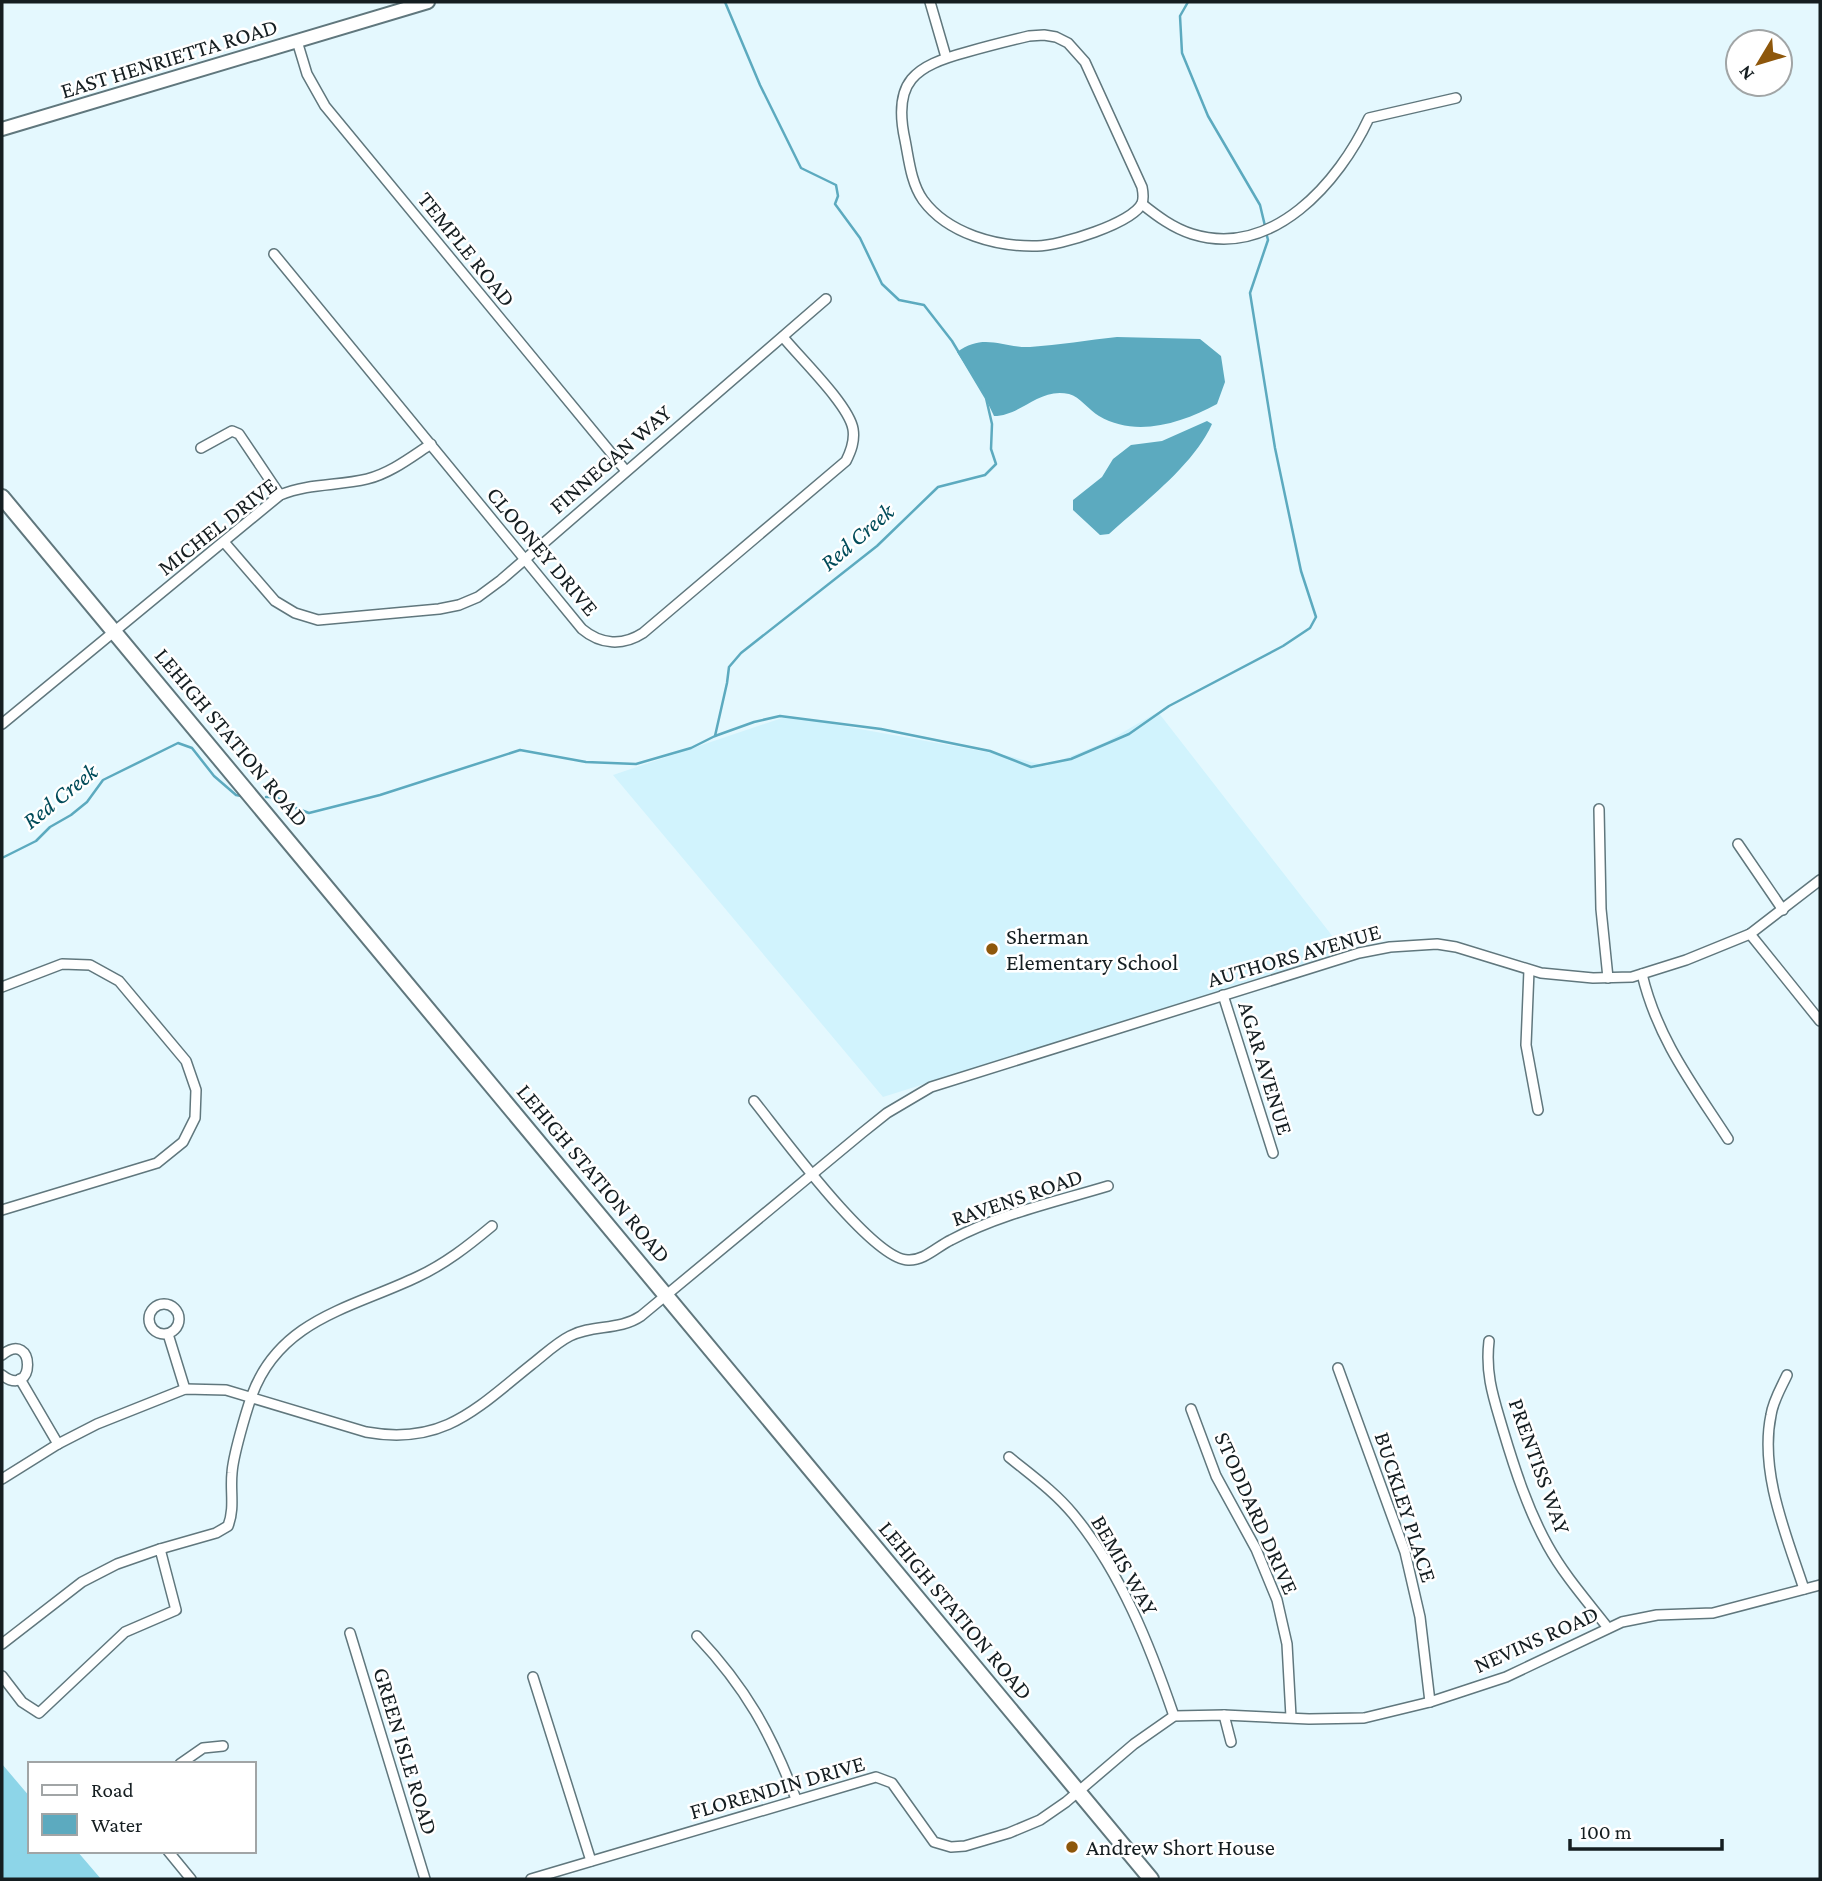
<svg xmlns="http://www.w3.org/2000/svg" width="1822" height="1881" font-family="'Crimson Pro',serif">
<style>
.built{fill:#d1f3fd}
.green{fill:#8dd5e8}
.water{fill:#5caabf}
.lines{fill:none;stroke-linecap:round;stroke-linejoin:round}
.stream{stroke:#5caabf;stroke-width:2.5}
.street-casing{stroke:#60777d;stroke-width:12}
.secondary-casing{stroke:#60777d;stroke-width:16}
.primary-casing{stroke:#60777d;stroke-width:18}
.street{stroke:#fff;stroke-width:9}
.secondary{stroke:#fff;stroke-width:12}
.primary{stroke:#fff;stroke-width:14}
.poi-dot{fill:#8e570b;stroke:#fff;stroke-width:2.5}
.labels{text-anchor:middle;stroke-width:5;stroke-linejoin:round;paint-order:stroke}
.street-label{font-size:23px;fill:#151e21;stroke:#fff}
.poi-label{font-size:23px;fill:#151e21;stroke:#fff;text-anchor:start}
.water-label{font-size:24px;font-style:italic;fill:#014b59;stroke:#fff}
</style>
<rect width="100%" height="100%" fill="#e4f8fe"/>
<!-- built -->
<polygon class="built" points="1158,712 1344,951 883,1097 613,775 788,716 1009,756 1046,766 1106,742"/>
<!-- green -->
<polygon class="green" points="2,1764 30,1797 30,1851 77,1851 101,1879 2,1879"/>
<!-- water -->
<g class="water">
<path d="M1117,337L1200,339L1221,356L1225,382L1217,404C1182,423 1136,438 1099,416C1089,410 1080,397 1069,394C1039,387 1021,416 994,416L981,389L957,352C984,332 1003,348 1030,347C1059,345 1088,340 1117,337Z"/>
<path d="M1207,421L1212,424C1193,466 1143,503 1109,534L1100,535L1073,510V500L1102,477L1113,459L1131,445L1162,441Z"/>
</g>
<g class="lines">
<!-- stream -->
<g class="stream">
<polyline points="1188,2 1180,16 1182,53 1208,116 1260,205 1265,226"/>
<polyline points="715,736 754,722 780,716 881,729 990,751 1031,767 1071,759 1129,734 1169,706 1283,646 1310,628 1316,617 1301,571 1275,448 1250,293 1268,240 1266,232"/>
<polyline points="266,797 276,797 293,807 309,813 380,795 520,750 586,762 636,764 691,748 715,736 727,683 729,667 741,653 877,546 938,487 985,475 996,464 991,449 992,424 986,398 952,341 924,305 899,300 882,284 860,238 835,204 838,196 836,185 801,168 760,85 725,2"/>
<polyline points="2,858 36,841 50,827 71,815 87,802 103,780 178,743 192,748 214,776 236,795 241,796"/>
</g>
<defs>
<g id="street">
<polyline points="930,2 946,57"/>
<path d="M1044,35L1056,37L1068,43L1085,62L1142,187C1143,192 1144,198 1142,203C1134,223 1059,246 1037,246C997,247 948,234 923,200C911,183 909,160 905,140C892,81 915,66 967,52C988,46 1008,41 1029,36Z"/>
<polyline points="297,41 307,74 325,106 626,471"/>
<path d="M1142,204C1157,216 1173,228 1192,234C1273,259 1339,182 1369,118L1456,98"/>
<path d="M274,254L582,629C601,645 623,646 643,633L846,461C851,451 855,441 853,429C849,405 800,358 783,337"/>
<polyline points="201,448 232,431 239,434 280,495"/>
<polyline points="224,542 275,601 295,613 318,620 439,609 459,605 478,597 501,580 826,299"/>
<path d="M2,724L280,495C309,483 338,486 367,479C391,473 411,457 431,444"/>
<polyline points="1599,809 1601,909 1608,978"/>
<polyline points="1738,844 1783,910"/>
<polyline points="1750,934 1820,1021"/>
<polyline points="1529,970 1526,1045 1538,1110"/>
<path d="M1642,974C1657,1038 1693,1085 1728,1139"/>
<polyline points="2,987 62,964 90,965 119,981 186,1061 196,1090 195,1118 183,1142 157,1163 2,1210"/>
<polyline points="1223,995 1273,1153"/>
<path d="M754,1101C779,1132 872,1260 908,1260C924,1261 938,1246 951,1240C1000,1214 1055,1202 1108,1186"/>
<circle cx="164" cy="1319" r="15"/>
<polyline points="168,1334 185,1389"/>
<path d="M1489,1341C1485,1375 1494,1399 1503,1430C1515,1470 1528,1510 1548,1546C1564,1575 1587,1601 1608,1628"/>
<path d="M2,1355C36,1328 36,1401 2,1375"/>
<polyline points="1338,1368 1405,1552 1420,1617 1430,1702"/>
<path d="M1787,1375C1781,1388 1773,1401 1771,1415C1759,1472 1787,1537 1804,1589"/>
<polyline points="20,1379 58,1444"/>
<polyline points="1191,1409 1216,1476 1256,1549 1277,1600 1287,1644 1291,1717"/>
<path d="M1009,1457C1031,1475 1055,1492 1073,1514C1121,1572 1150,1646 1174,1716"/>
<path d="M2,1479L58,1444L97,1424L185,1389L226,1390L366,1432C443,1446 476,1409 531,1365C544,1355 556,1343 570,1336C593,1324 619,1331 641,1316L862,1133L887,1113L931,1087L1359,953L1390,947L1437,944L1456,947L1541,973L1593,978L1632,977L1686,960L1750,934L1820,880"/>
<path d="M160,1549L216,1533L228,1526C235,1508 230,1491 232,1473C233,1456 246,1412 252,1395C280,1319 352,1308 417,1277C445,1264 468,1246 492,1226"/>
<polyline points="350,1633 425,1879"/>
<path d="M697,1636C746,1688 771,1733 796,1799"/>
<polyline points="2,1644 82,1582 117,1564 160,1549 176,1610 125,1632 39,1713 22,1702 2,1676"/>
<polyline points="533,1677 591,1861"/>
<polyline points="1224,1715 1231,1742"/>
<polyline points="180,1764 203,1748 223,1746"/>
<polyline points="168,1851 191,1879"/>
<polyline points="531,1879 876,1777 892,1783 934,1842 951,1847 965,1846 1009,1833 1040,1820 1066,1802 1134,1744 1174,1716 1224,1715 1309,1719 1364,1718 1430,1702 1506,1677 1622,1622 1657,1615 1713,1613 1820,1585"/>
</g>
<polyline id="secondary" points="2,129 428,2"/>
<polyline id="primary" points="2,497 1151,1879"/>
</defs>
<!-- street casing -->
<use href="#street" class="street-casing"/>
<!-- secondary casing -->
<use href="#secondary" class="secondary-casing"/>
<!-- primary casing -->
<use href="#primary" class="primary-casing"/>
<!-- street -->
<use href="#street" class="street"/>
<!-- secondary -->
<use href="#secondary" class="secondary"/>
<!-- primary -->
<use href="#primary" class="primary"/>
</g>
<!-- markers -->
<g class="poi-dot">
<circle cx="992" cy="949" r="7"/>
<circle cx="1072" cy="1847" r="7"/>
</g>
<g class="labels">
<!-- street labels -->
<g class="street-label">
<text transform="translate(169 58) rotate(-17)" y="8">EAST HENRIETTA ROAD</text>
<text transform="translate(467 249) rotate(51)" y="8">TEMPLE ROAD</text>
<text transform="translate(610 459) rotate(-41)" y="8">FINNEGAN WAY</text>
<text transform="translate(217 526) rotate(-38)" y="8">MICHEL DRIVE</text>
<text transform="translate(543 551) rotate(50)" y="8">CLOONEY DRIVE</text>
<text transform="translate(232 737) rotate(50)" y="8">LEHIGH STATION ROAD</text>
<text transform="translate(1294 955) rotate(-16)" y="8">AUTHORS AVENUE</text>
<text transform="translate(1266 1068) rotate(73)" y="8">AGAR AVENUE</text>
<text transform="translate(594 1173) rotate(50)" y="8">LEHIGH STATION ROAD</text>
<text transform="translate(1017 1197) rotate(-19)" y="8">RAVENS ROAD</text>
<text transform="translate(1540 1466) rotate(70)" y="8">PRENTISS WAY</text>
<text transform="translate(1406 1507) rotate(72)" y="8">BUCKLEY PLACE</text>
<text transform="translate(1257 1513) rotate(66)" y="8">STODDARD DRIVE</text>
<text transform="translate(1125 1565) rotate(60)" y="8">BEMIS WAY</text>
<text transform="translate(956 1610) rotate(50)" y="8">LEHIGH STATION ROAD</text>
<text transform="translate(1536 1639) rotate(-24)" y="8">NEVINS ROAD</text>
<text transform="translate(406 1751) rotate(73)" y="8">GREEN ISLE ROAD</text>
<text transform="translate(777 1787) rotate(-16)" y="8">FLORENDIN DRIVE</text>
</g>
<!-- poi labels -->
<g class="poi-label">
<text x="1006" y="944">Sherman<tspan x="1006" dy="26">Elementary School</tspan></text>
<text x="1086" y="1855">Andrew Short House</text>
</g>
<!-- water labels -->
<g class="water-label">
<text transform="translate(857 537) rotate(-41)" y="8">Red Creek</text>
<text transform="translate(60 796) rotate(-39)" y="8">Red Creek</text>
</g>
</g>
<!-- border -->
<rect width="1822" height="1881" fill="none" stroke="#151e21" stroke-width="7"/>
<!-- legend -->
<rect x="28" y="1762" width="228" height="91" fill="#ffffff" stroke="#a1a5a6" stroke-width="2"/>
<rect x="42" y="1785" width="35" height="10" fill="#ffffff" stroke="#a1a5a6" stroke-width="2"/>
<text x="91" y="1797" font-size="21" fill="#151e21">Road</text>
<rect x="42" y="1814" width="35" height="21" fill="#5caabf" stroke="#a1a5a6" stroke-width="2"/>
<text x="91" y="1832" font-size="21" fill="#151e21">Water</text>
<!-- north arrow -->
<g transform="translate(1759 63) rotate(232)"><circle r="33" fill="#ffffff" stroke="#a1a5a6" stroke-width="2"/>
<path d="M0-5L12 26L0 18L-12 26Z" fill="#8e570b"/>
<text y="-10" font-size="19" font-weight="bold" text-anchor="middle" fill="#151e21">N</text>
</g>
<!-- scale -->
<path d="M1570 1839v10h152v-10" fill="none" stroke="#151e21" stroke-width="3.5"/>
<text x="1580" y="1839" font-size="21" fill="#151e21" stroke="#ffffff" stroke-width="5" paint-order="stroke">100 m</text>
</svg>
